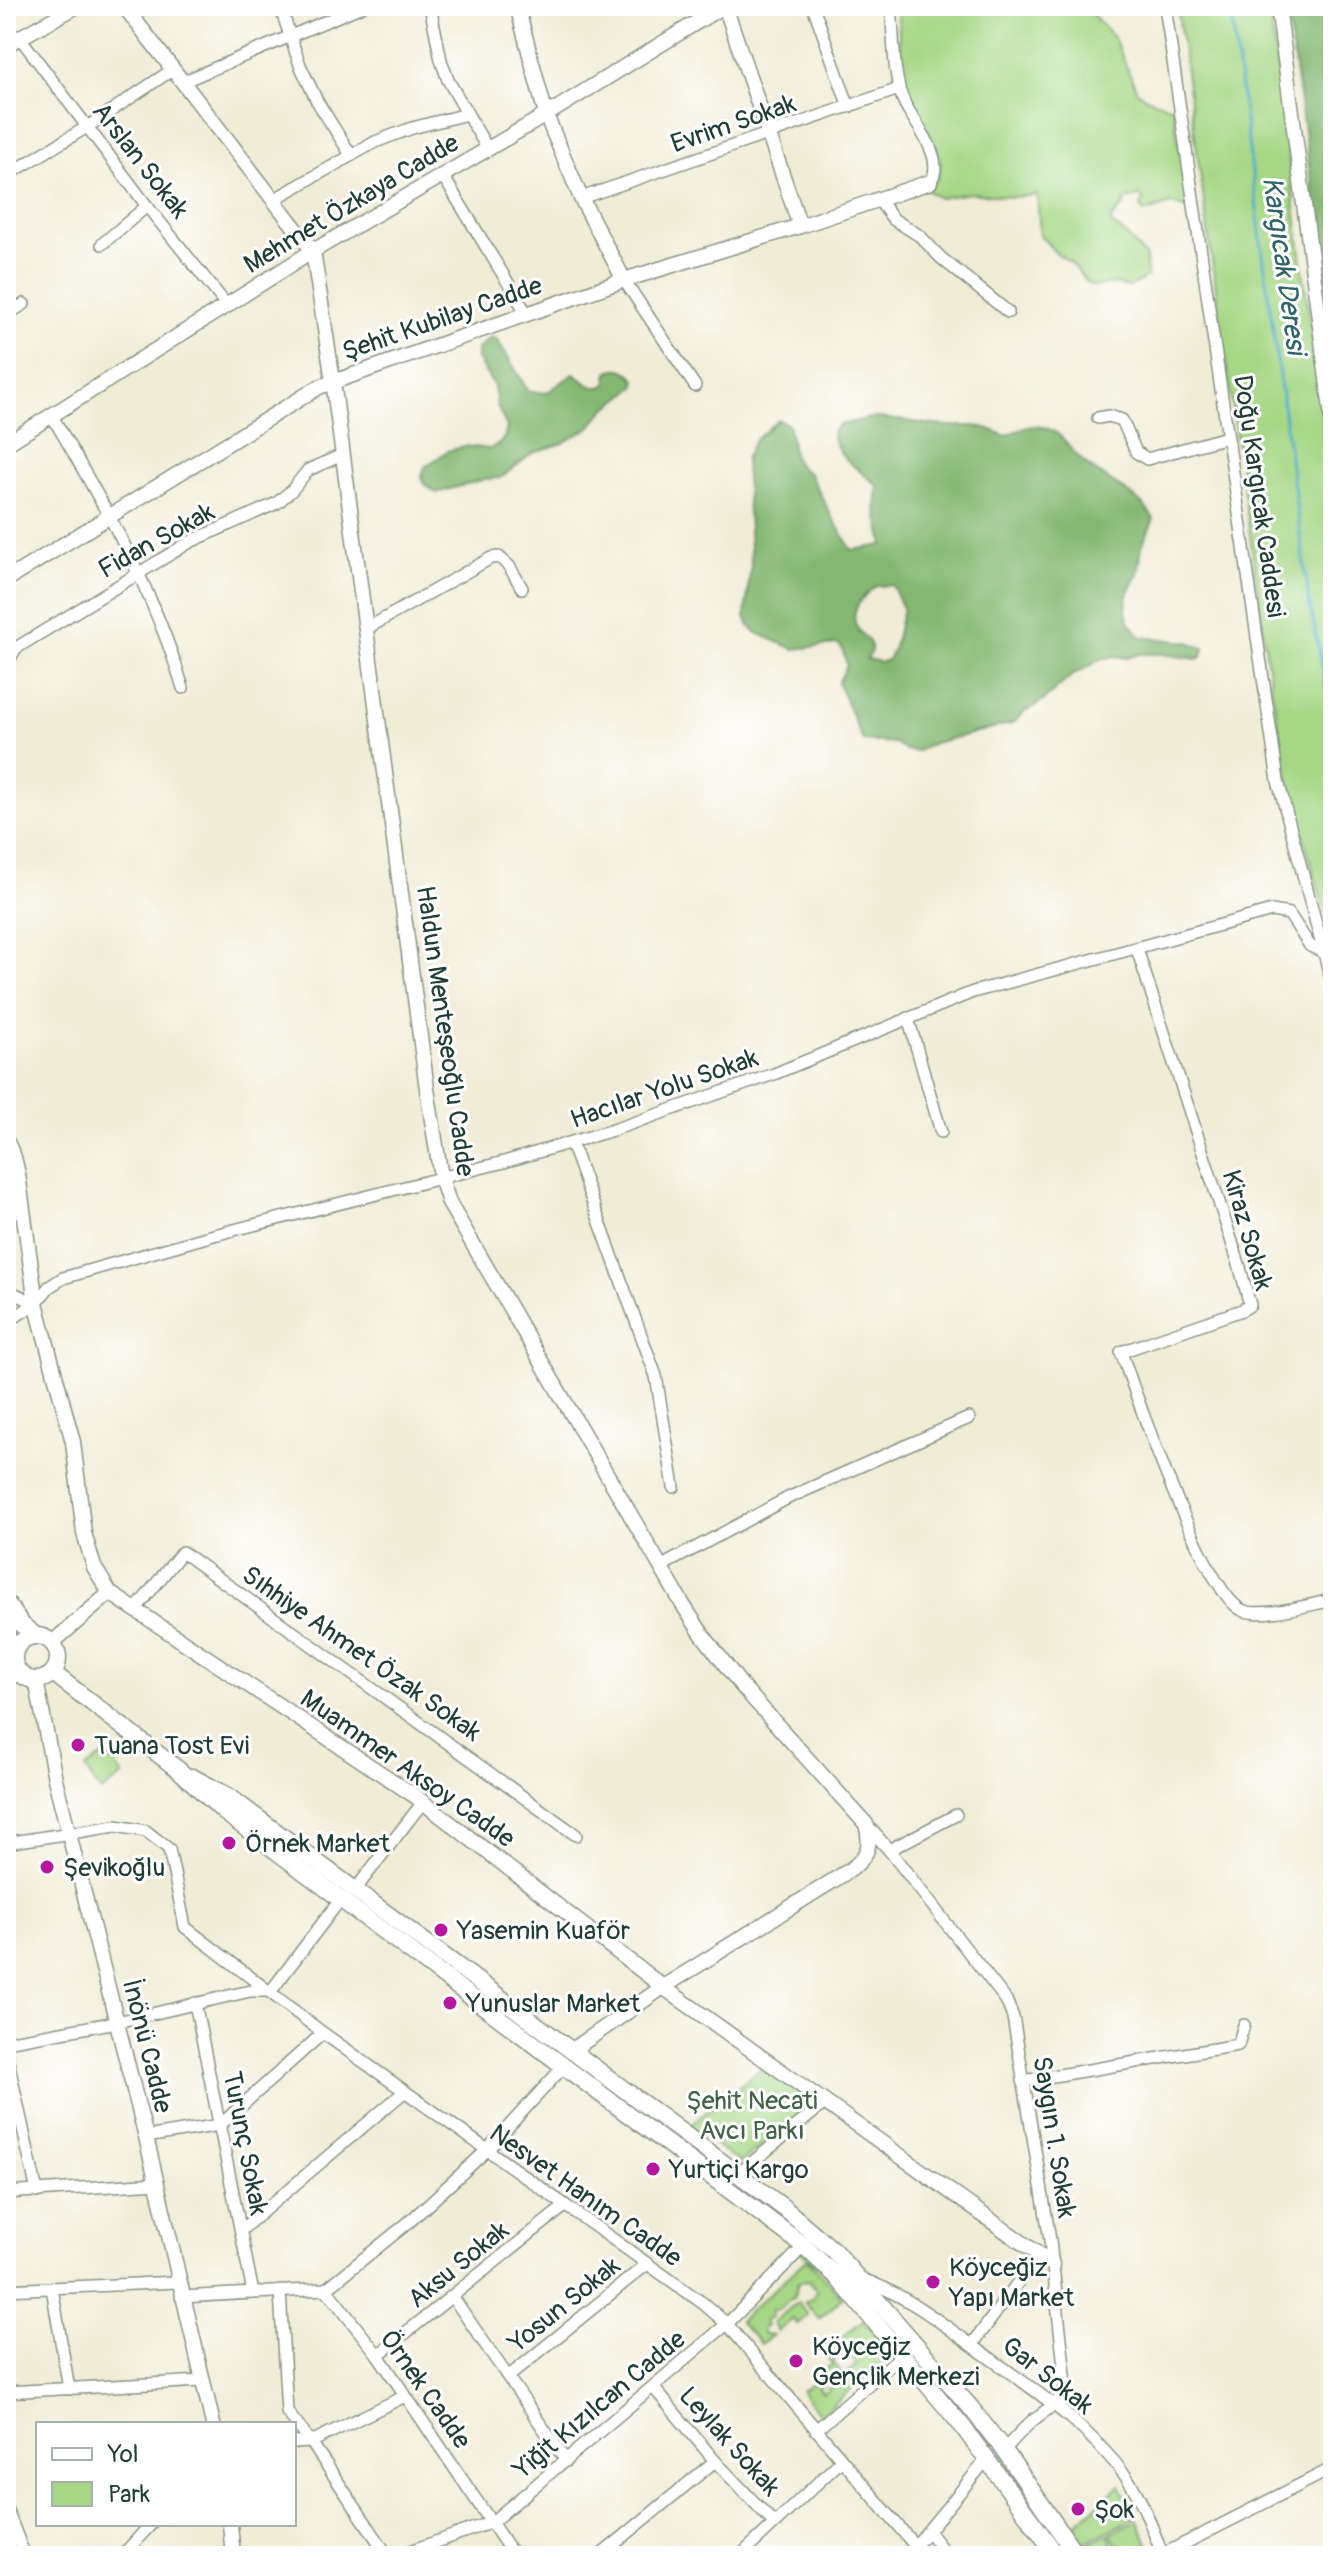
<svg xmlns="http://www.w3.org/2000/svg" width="1339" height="2562" font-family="Pangolin,sans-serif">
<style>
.green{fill:#a6d785;stroke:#628a5c;stroke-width:2}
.forest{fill:#84b872;stroke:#527a53;stroke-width:2;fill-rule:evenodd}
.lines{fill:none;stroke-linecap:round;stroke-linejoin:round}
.stream{stroke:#49aac9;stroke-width:3}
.minor-casing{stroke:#889485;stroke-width:14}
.tertiary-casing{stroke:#889485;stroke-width:17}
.secondary-casing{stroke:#889485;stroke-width:19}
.minor{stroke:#fff;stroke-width:11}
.tertiary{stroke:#fff;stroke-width:14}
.secondary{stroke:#fff;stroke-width:16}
.poi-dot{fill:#b5179e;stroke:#fff;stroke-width:3}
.labels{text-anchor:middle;stroke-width:6;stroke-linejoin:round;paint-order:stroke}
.street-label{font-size:26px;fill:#1f3d34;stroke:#fff}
.poi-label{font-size:26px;fill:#1f3d34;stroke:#fff;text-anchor:start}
.park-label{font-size:26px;fill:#416448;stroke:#fff}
.water-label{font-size:28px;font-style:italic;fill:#2e6368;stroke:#fff}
</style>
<rect width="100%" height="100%" fill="#fff"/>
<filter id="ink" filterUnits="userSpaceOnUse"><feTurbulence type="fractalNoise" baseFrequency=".0125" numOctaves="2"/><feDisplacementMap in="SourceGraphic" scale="16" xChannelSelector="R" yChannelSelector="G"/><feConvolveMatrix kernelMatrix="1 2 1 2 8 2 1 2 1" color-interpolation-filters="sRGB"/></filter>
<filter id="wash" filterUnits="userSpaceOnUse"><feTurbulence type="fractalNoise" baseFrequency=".006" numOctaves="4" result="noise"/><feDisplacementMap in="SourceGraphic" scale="32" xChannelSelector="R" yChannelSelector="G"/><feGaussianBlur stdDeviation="1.8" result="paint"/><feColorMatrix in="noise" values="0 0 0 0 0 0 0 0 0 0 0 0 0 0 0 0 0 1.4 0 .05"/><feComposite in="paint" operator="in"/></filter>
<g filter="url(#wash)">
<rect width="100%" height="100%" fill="#f1ecd6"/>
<!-- green -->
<g class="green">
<path d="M897,6H1088L1091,13L1114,38L1137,91L1144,97L1173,108L1189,209L1171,204L1144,213L1141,207L1143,200L1140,195L1124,201L1125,204L1111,219L1112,224L1122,231L1146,257L1147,277L1129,287L1114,284L1093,286L1087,283L1071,263L1054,251L1040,235L1037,195L1012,197L970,193L939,198L925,189C967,167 913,117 903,87Z"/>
<polygon points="1177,6 1269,6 1333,502 1333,940 1289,786 1269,674"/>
<polygon points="107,1753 123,1776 101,1792 85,1769"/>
<polygon points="582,2066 784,2215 822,2247 992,2441 988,2443 876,2314 579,2069"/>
<polygon points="763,2067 815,2104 740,2163 689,2126"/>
<polygon points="807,2259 842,2298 819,2319 804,2302 812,2298 817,2291 808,2281 798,2282 794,2297 778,2310 771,2310 772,2316 764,2322 766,2326 762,2329 764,2334 773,2335 761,2344 739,2321"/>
<polygon points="798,2302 808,2315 797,2324 793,2319 778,2331 772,2323"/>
<polygon points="863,2320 892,2355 820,2415 801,2391 814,2382 823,2393 839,2380 842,2384 847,2381 844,2375 857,2365 847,2352 850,2349 845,2343 842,2345 839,2340"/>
<polygon points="834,2345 841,2354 832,2361 841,2372 822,2386 816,2377 832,2364 824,2353"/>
<polygon points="1120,2485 1136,2517 1080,2545 1070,2529"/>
<polygon points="1138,2520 1153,2556 1122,2556 1125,2547 1116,2543 1111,2533"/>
<polygon points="1109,2534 1113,2544 1110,2549 1114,2556 1088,2556 1082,2547"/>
</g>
<!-- forest -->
<g class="forest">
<polygon points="1286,6 1333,6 1333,330"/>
<path d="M489,338H494L500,344L528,391L546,393L574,374C585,381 592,392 606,385L608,373C619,364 629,371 636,380L635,387L603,411L590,427L563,443L533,453L500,478L485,479L436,493L423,483L422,476L425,467L448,451L465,446L490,449L500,443L505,436L507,427L497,406L494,386L477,359V350Z"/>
<path d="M872,418C896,419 919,423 943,426C972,428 975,421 1005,436C1019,430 1030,423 1046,428C1066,435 1071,453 1087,465C1110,484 1138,493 1154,519L1142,545L1138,574L1131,586L1127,600L1126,612L1129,621L1141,637L1189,642L1204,648L1202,656L1197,659L1162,654H1139L1127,658L1115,656L1102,659L1070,677L1042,702L1025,711L1013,723L934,743L917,751L905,750L895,743L863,741L838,683L847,665L842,648L838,644L794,649L757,633L749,626L745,617L751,565L745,459L754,441L778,420L788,424C795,443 786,463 809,473L833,519L852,550L884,545L876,508L878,486C859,469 837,459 832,433L839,425ZM892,585L903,608L894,647L888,660L880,662L867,659C869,656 871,651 871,647C870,639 863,637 859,631C846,613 862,596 876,586Z"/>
</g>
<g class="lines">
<!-- stream -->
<polyline class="stream" points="1230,6 1309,601 1333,719"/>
</g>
</g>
<g filter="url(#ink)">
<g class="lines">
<defs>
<g id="minor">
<polyline points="280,6 300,65 317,101 351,155"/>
<polyline points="430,6 441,60 448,80 487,148"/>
<polyline points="813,6 849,107"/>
<path d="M891,6C894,34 892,79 905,104C915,124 947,160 930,182"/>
<polyline points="1165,6 1278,781 1333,987"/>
<polyline points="21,39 147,206 228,307"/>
<polyline points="182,82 362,6"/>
<polyline points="6,176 87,127 172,70"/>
<polyline points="443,176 527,314"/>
<polyline points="581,198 899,89"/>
<polyline points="878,199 893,219 920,236 941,258 1008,312"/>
<polyline points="273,200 375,142 412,128 467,114"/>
<polyline points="102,244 147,206"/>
<polyline points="624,280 695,386"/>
<polyline points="6,315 24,304"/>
<path d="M52,416C104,505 153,588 183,688"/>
<polyline points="1098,418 1109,416 1122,420 1136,452 1147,459 1227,437"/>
<polyline points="366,629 491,558 499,557 509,566 522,588"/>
<polyline points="6,677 9,660 16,648 190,542 277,503 292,490 308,470 342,455"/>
<path d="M1137,949L1239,1264L1250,1305L1242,1310L1121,1352C1137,1398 1205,1593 1242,1610C1262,1619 1311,1604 1333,1600"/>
<polyline points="908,1018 941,1132"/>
<polyline points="571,1143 656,1376 674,1487"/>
<polyline points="6,1290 36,1303"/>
<polyline points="6,1323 36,1303 49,1287 63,1278 210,1236 504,1162 613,1130 774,1074 973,992 1272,911 1289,914 1310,946 1323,952"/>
<polyline points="660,1567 788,1498 969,1418"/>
<polyline points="135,1610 182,1552 576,1835"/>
<path d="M866,1824L889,1850L1006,2000L1013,2017L1050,2240L1066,2384C1061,2405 1047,2408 1032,2421C1022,2430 1013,2440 1004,2450"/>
<polyline points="6,1843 116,1826 146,1831 169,1849 185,1927 323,2033 704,2304 727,2324 916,2547"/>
<polyline points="889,1850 956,1815"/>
<polyline points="355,1890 423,1802"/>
<polyline points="195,2003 253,2293"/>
<polyline points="6,2042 117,2022 250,1991 271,1991 340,1900"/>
<polyline points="6,2052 37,2192"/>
<polyline points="1023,2081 1238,2045 1244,2025"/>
<polyline points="146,2137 220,2125 323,2033"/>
<polyline points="738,2174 826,2102"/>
<polyline points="6,2193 157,2183"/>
<polyline points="241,2230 404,2092"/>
<path d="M859,2278C906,2294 944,2325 984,2354C1036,2391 1089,2426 1127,2478C1144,2502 1152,2529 1163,2556"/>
<polyline points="52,2288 69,2389"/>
<polyline points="326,2289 378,2355 514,2556"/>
<polyline points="6,2290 178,2282"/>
<polyline points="280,2291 287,2412 311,2442 388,2556"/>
<polyline points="452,2296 566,2461"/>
<polyline points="181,2297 326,2289 409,2222 486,2151 565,2065"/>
<polyline points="972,2345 1038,2255"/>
<polyline points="378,2355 565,2206"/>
<polyline points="508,2377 647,2264"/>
<polyline points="653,2387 715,2461 774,2523"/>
<polyline points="6,2392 202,2381"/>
<polyline points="816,2430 902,2355"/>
<polyline points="294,2443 311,2442 405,2396"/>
<polyline points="6,2508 25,2556"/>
<polyline points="929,2532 947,2556"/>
<polyline points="1162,2555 1333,2468"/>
<polyline points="122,2556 151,2524"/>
<polyline points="396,2556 492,2522 727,2324 804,2246"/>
<polyline points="600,2556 715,2461"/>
<polyline points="740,2556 841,2461"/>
<polyline points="907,2556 988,2458"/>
</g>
<g id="tertiary">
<path d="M124,6L313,251L333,381L427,1089L441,1177L449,1203L683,1605L702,1634L741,1685L866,1824C872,1846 868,1856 850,1870L663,1987L571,2051"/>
<polyline points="517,6 546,115 581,198 624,280"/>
<polyline points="725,6 800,226"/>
<polyline points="1278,6 1333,425"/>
<polyline points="6,45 77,6"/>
<polyline points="6,444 313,251 546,115 723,6"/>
<polyline points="6,580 319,387 624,280 800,226 930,182"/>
<polyline points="6,1140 14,1157 18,1174 36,1303 73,1442 84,1533 94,1567 110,1593 415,1796 663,1987 1052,2264"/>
<polyline points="53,1642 110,1593"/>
<polyline points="36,1680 55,1779 146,2137 213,2424"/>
<polyline points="6,1681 19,1672"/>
<polyline points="230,2524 233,2556"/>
</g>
<g id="secondary">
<polyline points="6,1602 22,1625 36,1636"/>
<polyline points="6,1634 14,1653"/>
<circle cx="36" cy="1658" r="22"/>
<polyline points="53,1673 180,1771 224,1812 804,2246 836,2276 963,2427 1057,2556"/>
<polyline points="192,1777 228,1796 784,2208 834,2251 971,2408 1004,2450 1077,2556"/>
</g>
</defs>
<!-- minor casing -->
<use href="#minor" class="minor-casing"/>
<!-- tertiary casing -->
<use href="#tertiary" class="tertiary-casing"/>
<!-- secondary casing -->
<use href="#secondary" class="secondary-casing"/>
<!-- minor -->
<use href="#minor" class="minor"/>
<!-- tertiary -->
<use href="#tertiary" class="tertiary"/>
<!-- secondary -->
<use href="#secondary" class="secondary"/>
</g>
</g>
<!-- markers -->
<g class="poi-dot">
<circle cx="78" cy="1745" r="8"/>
<circle cx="229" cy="1843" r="8"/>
<circle cx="47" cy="1867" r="8"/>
<circle cx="441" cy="1930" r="8"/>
<circle cx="450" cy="2003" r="8"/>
<circle cx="653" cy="2169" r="8"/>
<circle cx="933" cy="2282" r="8"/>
<circle cx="796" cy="2361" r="8"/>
<circle cx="1078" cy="2509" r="8"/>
</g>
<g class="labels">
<!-- street labels -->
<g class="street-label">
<text transform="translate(733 123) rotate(-19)" y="9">Evrim Sokak</text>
<text transform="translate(141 160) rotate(52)" y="9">Arslan Sokak</text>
<text transform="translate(351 203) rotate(-31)" y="9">Mehmet Özkaya Cadde</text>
<text transform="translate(442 318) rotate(-19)" y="9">Şehit Kubilay Cadde</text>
<text transform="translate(1260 496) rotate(82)" y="9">Doğu Kargıcak Caddesi</text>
<text transform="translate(156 540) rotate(-29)" y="9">Fidan Sokak</text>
<text transform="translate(446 1031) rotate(82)" y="9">Haldun Menteşeoğlu Cadde</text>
<text transform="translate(664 1088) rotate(-19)" y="9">Hacılar Yolu Sokak</text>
<text transform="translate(1248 1230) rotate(74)" y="9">Kiraz Sokak</text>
<text transform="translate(362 1653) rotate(35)" y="9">Sıhhiye Ahmet Özak Sokak</text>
<text transform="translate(408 1768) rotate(35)" y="9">Muammer Aksoy Cadde</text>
<text transform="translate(148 2046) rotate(76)" y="9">İnönü Cadde</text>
<text transform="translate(1055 2137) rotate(81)" y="9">Saygın 1. Sokak</text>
<text transform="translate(246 2143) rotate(79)" y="9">Turunç Sokak</text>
<text transform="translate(586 2195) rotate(35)" y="9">Nesvet Hanım Cadde</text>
<text transform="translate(458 2264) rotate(-39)" y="9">Aksu Sokak</text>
<text transform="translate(564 2304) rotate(-39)" y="9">Yosun Sokak</text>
<text transform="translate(1048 2375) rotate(38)" y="9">Gar Sokak</text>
<text transform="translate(426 2389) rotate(55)" y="9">Örnek Cadde</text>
<text transform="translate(599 2404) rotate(-40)" y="9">Yiğit Kızılcan Cadde</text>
<text transform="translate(730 2441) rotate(48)" y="9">Leylak Sokak</text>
</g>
<!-- poi labels -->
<g class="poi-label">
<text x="94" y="1754">Tuana Tost Evi</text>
<text x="245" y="1852">Örnek Market</text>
<text x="63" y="1876">Şevikoğlu</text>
<text x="457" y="1939">Yasemin Kuaför</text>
<text x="466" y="2012">Yunuslar Market</text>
<text x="669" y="2178">Yurtiçi Kargo</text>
<text x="949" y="2276">Köyceğiz<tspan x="949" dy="30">Yapı Market</tspan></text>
<text x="812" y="2355">Köyceğiz<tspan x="812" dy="30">Gençlik Merkezi</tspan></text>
<text x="1094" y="2518">Şok</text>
</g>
<!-- park labels -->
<g class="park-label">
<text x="752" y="2109">Şehit Necati<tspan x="752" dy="30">Avcı Parkı</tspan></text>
</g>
<!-- water labels -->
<g class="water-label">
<text transform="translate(1285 265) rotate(82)" y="10">Kargıcak Deresi</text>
</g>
</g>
<!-- margin -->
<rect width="1339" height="2562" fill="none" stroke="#fff" stroke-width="32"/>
<!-- legend -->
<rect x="36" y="2422" width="260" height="104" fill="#ffffff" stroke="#a5b1ae" stroke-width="2"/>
<rect x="52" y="2448" width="40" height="12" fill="#ffffff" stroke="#a5b1ae" stroke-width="2"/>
<text x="108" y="2462" font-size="24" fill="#1f3d34">Yol</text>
<rect x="52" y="2482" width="40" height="24" fill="#a6d785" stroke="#a5b1ae" stroke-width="2"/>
<text x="108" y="2502" font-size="24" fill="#1f3d34">Park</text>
</svg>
